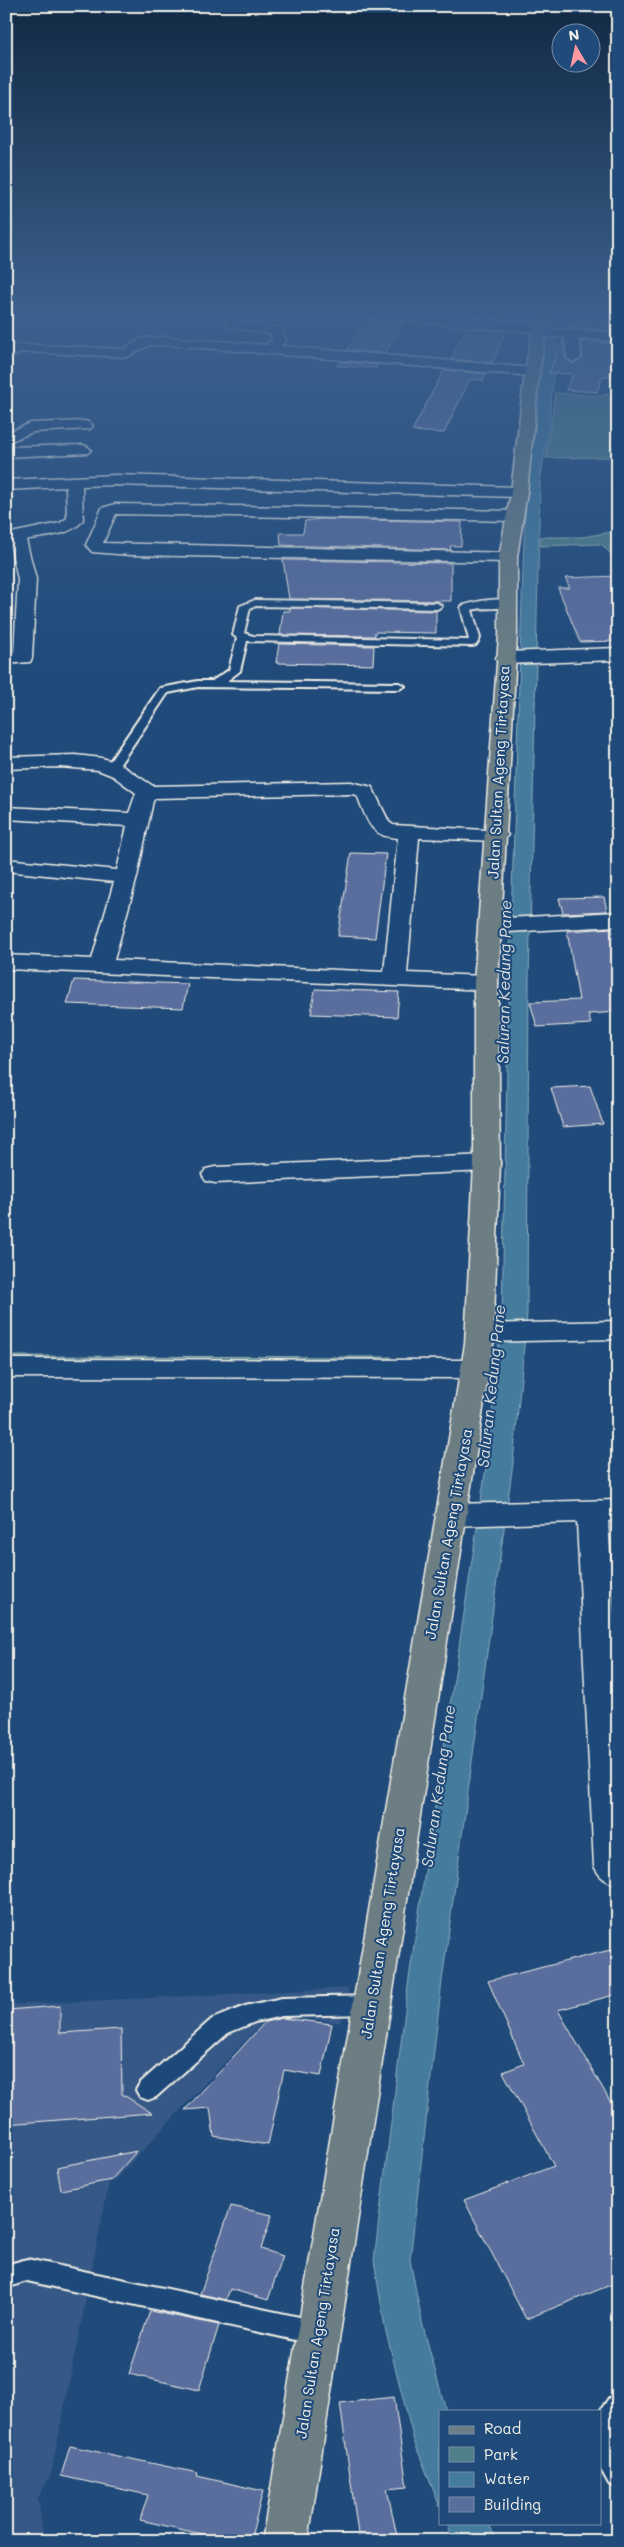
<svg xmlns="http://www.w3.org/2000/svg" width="624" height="2547" font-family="Mali,sans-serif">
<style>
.built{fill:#355887}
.green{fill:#4f808a;stroke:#a2b8b9}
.water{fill:#447c9e;stroke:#8aabbc}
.building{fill:#5a6e9e;stroke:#f4f1e8}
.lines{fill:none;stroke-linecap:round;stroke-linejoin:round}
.lane-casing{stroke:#f4f1e8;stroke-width:4}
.street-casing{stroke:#f4f1e8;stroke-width:3}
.primary-casing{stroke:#f4f1e8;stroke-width:3}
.lane{fill:#1f4a7a;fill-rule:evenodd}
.street{fill:#1f4a7a;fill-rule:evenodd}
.primary{fill:#6c7e84;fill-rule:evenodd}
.labels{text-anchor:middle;stroke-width:4;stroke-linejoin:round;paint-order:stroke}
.street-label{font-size:15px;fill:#f4f1e8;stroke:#1f4a7a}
.water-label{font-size:16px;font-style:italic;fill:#dadfdd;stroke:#1f4a7a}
</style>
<rect width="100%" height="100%" fill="#1f4a7a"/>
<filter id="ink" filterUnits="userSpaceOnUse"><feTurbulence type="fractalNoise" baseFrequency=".02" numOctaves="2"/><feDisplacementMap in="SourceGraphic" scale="10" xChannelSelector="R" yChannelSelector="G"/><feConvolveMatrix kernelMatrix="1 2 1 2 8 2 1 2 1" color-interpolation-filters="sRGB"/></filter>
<g filter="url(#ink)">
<!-- built -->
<polygon class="built" points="349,1988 340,2023 272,2012 114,2181 109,2183 51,2474 38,2498 44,2541 6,2541 6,2005"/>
<!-- green -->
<g class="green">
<polygon points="555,393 604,396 605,394 618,394 618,457 546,458"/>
<polygon points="612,532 618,533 618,557 614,557 601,544 540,546 540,537 582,537"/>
<polygon points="6,1356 391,1357 391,1359 6,1358"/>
</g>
<!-- water -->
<g class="water">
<polygon points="559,311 571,311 562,327 557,342 548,431 540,482 529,980 527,1314 513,1463 442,1981 410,2260 422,2322 446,2411 440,2411 440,2507 414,2441 385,2328 374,2260 409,1978 487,1461 502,1313 509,979 526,481 535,431 545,341"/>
<polygon points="447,2523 489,2523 496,2541 454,2541"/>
</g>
<!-- building -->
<g class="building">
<polygon points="476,311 516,311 512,320 473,316"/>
<polygon points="367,319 403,323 385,353 347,350"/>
<polygon points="571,320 613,323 610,331 568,328"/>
<polygon points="467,328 506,331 492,363 451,359"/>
<polygon points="563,340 565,358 573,364 583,358 581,341 618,343 618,358 611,376 603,376 597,392 566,390 573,374 549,373"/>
<polygon points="340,362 378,365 376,368 337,366"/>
<polygon points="444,370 486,374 483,380 470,379 444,433 412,431"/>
<polygon points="321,519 462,522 461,546 450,546 451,550 281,545 280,533 303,533 305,521"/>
<polygon points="283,560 451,563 451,601 289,599"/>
<polygon points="618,576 618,641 580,642 558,588 570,588 565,578"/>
<polygon points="290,608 436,611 436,633 375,632 375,636 280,635 283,611 290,611"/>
<polygon points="279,644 374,646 373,665 276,663"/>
<polygon points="351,853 386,854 375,938 338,936"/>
<polygon points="604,897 607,911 563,913 559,898"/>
<polygon points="612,928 618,955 618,1012 588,1014 591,1024 537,1027 530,1002 579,1000 567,931"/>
<polygon points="74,980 188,984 183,1008 67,1004"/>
<polygon points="315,989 399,992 397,1017 311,1014"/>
<polygon points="590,1086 603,1124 563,1127 551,1088"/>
<polygon points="618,1948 618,1994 558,2010 618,2115 618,2282 526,2319 464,2200 554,2166 503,2072 524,2064 488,1981"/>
<polygon points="60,2006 60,2033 121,2029 122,2094 152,2113 6,2124 6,2010"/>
<polygon points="282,2018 332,2024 321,2076 284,2070 268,2145 214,2136 210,2108 185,2110 265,2022"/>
<polygon points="137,2151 111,2180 61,2190 57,2167"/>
<polygon points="231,2206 272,2215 261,2249 283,2256 268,2300 230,2289 226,2300 200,2294"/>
<polygon points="150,2311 219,2325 199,2390 129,2374"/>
<polygon points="394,2397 407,2487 387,2489 398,2541 359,2541 340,2403"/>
<polygon points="70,2446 198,2473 197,2476 263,2491 250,2541 232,2541 140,2520 148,2495 61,2476"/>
</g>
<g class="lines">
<defs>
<g id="lane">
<path d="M255,600L437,603L442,606L437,609L256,606L250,608L244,633L253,636L469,640L461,608L462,606C475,602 501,595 512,604C504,611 483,606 472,610L480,638L476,645L472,646L247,641L240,671L227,681L399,683L405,686L399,689L198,687L168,693L116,770H108L106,767L160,688L198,681H212L229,670L237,638L233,635L240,606Z"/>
<polygon points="371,1996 379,1998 382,2005 379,2012 371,2014 282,2016 255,2022 228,2033 156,2097 148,2100 140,2097 136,2090 140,2083 212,2019 245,2006 282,1998"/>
<polygon points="27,2259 318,2321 327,2325 331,2333 327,2341 318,2345 27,2281 6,2288 6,2265"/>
<polygon points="618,2395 618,2488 609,2484 600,2468 600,2411 609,2398"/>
</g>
<g id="street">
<polygon points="233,311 247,311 241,321 282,328 286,340 281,346 532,368 539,372 532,376 167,345 150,345 127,357 22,352 6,361 6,350 19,344 124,349 142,338 167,337 267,345 272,339 271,334 228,327 226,324"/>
<polygon points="344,311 401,311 540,324 545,325 546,329 618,333 618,341 579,339 581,358 574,362 567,358 565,338 535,336 534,332 350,316 345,315"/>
<polygon points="85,421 90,423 93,426 90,429 33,432 6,443 6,433 31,423"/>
<polygon points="83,445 88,447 91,450 88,453 6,457 6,447"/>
<path d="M116,475L519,487L527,492L519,497L116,485L82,486L83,520C72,536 44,536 26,540L36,579L32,658L30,662L6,664V652H14L18,579L10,543L6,544V534L60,523L67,518L66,487L6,490V480Z"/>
<polygon points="115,504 515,511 523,516 515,521 116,514 103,543 514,553 517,557 514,561 508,562 130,555 92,552 86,545 102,508"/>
<polygon points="618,648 618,660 505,664 498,662 496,658 498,654 505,652"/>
<path d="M75,755L102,758L118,763L153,786L351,782L372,787L389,822L393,825L504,831L508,835L504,839L497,841L419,838L407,973L486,976L494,978L498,983L494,988L486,990L6,969V955L92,959L114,882L6,871V859L117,870L127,826L6,819V807L129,813L136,793L113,776L98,770L60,767L6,769V757ZM351,794L357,795C367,819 369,837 398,838L384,972L114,960L137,877L153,801L156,798Z"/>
<polygon points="618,912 618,926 490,933 482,931 479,926 482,921 490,919"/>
<polygon points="487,1155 496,1158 500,1163 496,1168 487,1171 215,1183 206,1181 202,1175 206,1169 215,1167"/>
<polygon points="618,1321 618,1339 480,1342 470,1339 466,1333 470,1327 480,1324"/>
<polygon points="6,1359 477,1360 487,1363 491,1369 487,1375 477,1378 6,1377"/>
<path d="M618,1500V1520L608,1521L618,1672V1885C605,1881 600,1878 594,1866L577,1522L451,1526L440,1522L435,1515L440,1508L451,1504Z"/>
</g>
<polygon id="primary" points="540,311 554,311 547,328 539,372 527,492 517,557 517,635 498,983 500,1163 493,1344 308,2541 262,2541 465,1344 474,1163 474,983 499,635 499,557 511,492 525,372 533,328"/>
</defs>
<!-- lane casing -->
<use href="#lane" class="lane-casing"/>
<!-- street casing -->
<use href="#street" class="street-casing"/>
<!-- primary casing -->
<use href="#primary" class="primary-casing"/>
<!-- lane -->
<use href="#lane" class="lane"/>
<!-- street -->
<use href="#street" class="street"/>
<!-- primary -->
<use href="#primary" class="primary"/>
</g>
</g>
<!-- sky -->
<linearGradient id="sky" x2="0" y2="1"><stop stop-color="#112943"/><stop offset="0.47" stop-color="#3c608d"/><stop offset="1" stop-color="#3c608d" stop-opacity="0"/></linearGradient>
<rect width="624" height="667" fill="url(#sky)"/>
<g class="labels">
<!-- street labels -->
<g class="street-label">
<text transform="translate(499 772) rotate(-87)" y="5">Jalan Sultan Ageng Tirtayasa</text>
<text transform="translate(449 1534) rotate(-80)" y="5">Jalan Sultan Ageng Tirtayasa</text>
<text transform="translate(383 1933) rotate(-81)" y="5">Jalan Sultan Ageng Tirtayasa</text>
<text transform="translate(318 2333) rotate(-81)" y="5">Jalan Sultan Ageng Tirtayasa</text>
</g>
<!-- water labels -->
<g class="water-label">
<text transform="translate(504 982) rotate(-89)" y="6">Saluran Kedung Pane</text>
<text transform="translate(491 1386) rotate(-84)" y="6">Saluran Kedung Pane</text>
<text transform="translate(438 1786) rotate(-82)" y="6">Saluran Kedung Pane</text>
</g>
</g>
<!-- margin -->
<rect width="624" height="2547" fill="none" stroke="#1f4a7a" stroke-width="25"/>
<rect x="12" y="12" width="599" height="2522" fill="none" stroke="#f4f1e8" stroke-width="2" filter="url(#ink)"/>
<!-- legend -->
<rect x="439" y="2410" width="162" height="115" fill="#1f4a7a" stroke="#748da6"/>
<rect x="449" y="2426" width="25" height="8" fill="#6c7e84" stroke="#748da6"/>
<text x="484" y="2434" font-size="15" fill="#f4f1e8">Road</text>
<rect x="449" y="2447" width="25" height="15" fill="#4f808a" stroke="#748da6"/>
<text x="484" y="2460" font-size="15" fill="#f4f1e8">Park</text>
<rect x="449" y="2472" width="25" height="15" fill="#447c9e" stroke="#748da6"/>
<text x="484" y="2484" font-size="15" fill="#f4f1e8">Water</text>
<rect x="449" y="2497" width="25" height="15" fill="#5a6e9e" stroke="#748da6"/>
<text x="484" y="2510" font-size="15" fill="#f4f1e8">Building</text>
<!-- north arrow -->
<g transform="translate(576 48) rotate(351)"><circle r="24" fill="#1f4a7a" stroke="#748da6"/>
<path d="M0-4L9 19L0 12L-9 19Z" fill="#ff9aa2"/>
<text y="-8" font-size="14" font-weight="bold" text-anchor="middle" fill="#f4f1e8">N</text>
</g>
</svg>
